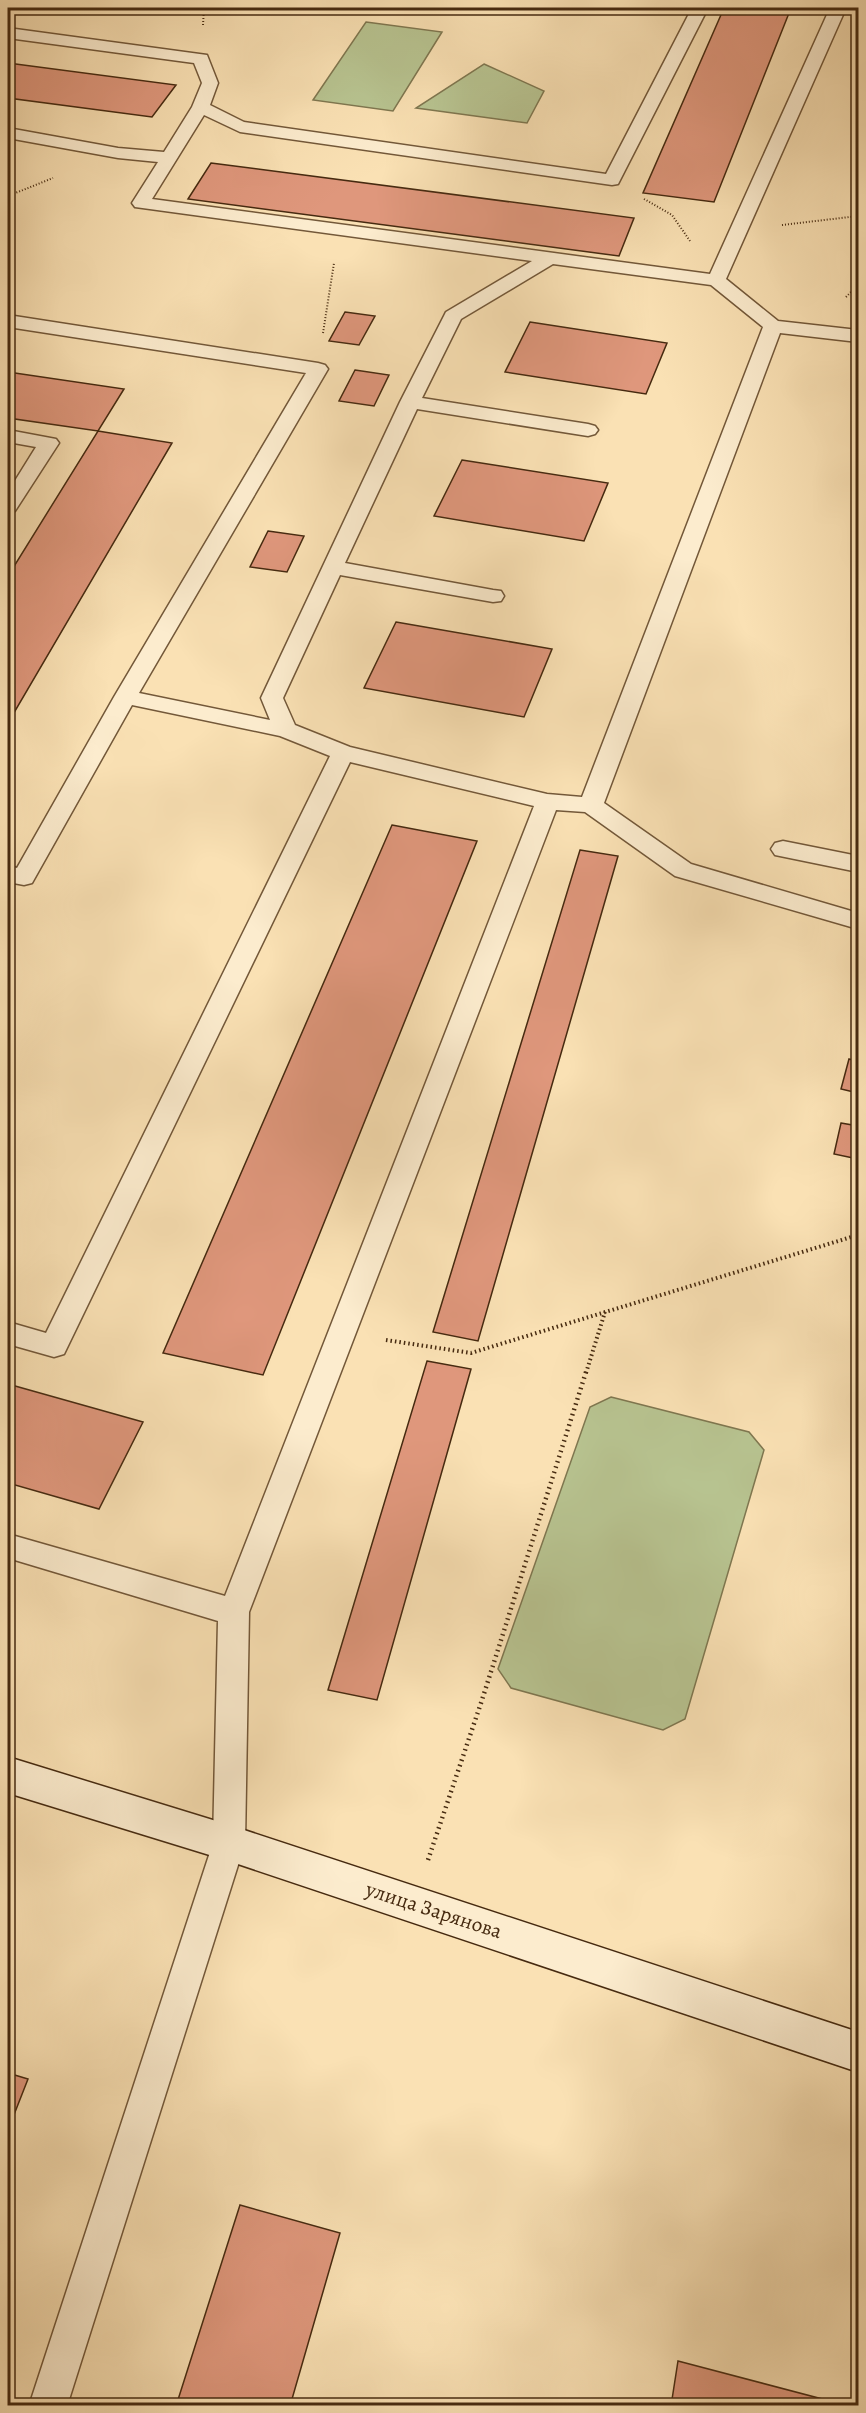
<svg xmlns="http://www.w3.org/2000/svg" width="866" height="2413" font-family="Alegreya,serif">
<style>
.green{fill:#b8c491;stroke:#7f7750;stroke-width:1.5}
.building{fill:#df977c;stroke:#462a10;stroke-width:1.5}
.lines{fill:none;stroke-linecap:round;stroke-linejoin:round}
.lane-casing{stroke:#735839;stroke-width:3}
.secondary-casing{stroke:#462a10;stroke-width:3}
.path-far2{stroke:#462a10;stroke-width:2;stroke-dasharray:1 2;stroke-linecap:butt}
.path-far1{stroke:#462a10;stroke-width:4;stroke-dasharray:1.5 3;stroke-linecap:butt}
.path{stroke:#462a10;stroke-width:4.5;stroke-dasharray:1.5 4;stroke-linecap:butt}
.lane{fill:#fcecce;fill-rule:evenodd}
.secondary{fill:#fcecce;fill-rule:evenodd}
.labels{text-anchor:middle;stroke-width:4.5;stroke-linejoin:round;paint-order:stroke}
.near-street-label{font-size:21px;fill:#462a10;stroke:#fcecce}
</style>
<rect width="100%" height="100%" fill="#fae1b4"/>
<filter id="stains"><feTurbulence type="fractalNoise" baseFrequency=".00333" numOctaves="4"/><feColorMatrix values="0 0 0 0 .2 0 0 0 0 .09 0 0 0 0 .02 0 0 0 .5 -.17"/></filter>
<radialGradient id="worn" r=".72"><stop offset=".6" stop-color="#630" stop-opacity="0"/><stop offset="1" stop-color="#630" stop-opacity=".3"/></radialGradient>
<!-- green -->
<g class="green">
<polygon points="366,22 442,32 393,111 313,100"/>
<polygon points="484,64 544,91 527,123 416,108"/>
<polygon points="611,1397 749,1432 764,1450 685,1719 663,1730 511,1688 498,1669 590,1407"/>
</g>
<!-- building -->
<g class="building">
<polygon points="724,8 791,8 714,202 643,193"/>
<polygon points="8,63 176,85 152,117 8,98"/>
<polygon points="211,163 634,218 619,256 188,199"/>
<polygon points="345,312 375,316 359,345 329,341"/>
<polygon points="530,322 667,343 646,394 505,372"/>
<polygon points="355,370 389,375 374,406 339,401"/>
<polygon points="8,372 124,389 98,431 8,418"/>
<polygon points="98,431 172,443 8,723 8,576"/>
<polygon points="462,460 608,483 584,541 434,516"/>
<polygon points="268,531 304,536 287,572 250,567"/>
<polygon points="396,622 552,649 524,717 364,688"/>
<polygon points="392,825 477,841 263,1375 163,1353"/>
<polygon points="580,850 618,856 478,1341 433,1332"/>
<polygon points="849,1059 858,1061 858,1093 841,1089"/>
<polygon points="841,1123 858,1126 858,1159 834,1154"/>
<polygon points="427,1361 471,1369 377,1700 328,1690"/>
<polygon points="8,1384 143,1422 99,1509 8,1483"/>
<polygon points="8,2073 28,2079 8,2130"/>
<polygon points="240,2205 340,2233 290,2406 176,2406"/>
<polygon points="678,2361 849,2406 671,2406"/>
</g>
<g class="lines">
<defs>
<g id="lane">
<path d="M692,8H708L618,184L612,185L240,132L204,115L152,199L710,274L830,8H846L726,279L778,321L858,330V342L780,333L604,803L691,864L858,913V929L675,876L585,812L556,810L249,1612L245,1843L67,2406H29L213,1843L218,1621L8,1558V1534L225,1596L534,806L350,762L64,1354L54,1357L8,1344V1322L46,1333L330,756L280,736L132,705L32,883L24,885L8,882V866L17,868L114,697L306,373L8,327V315L318,363L325,365L328,369L139,693L270,720L261,698L400,402L444,316L446,312L532,261L135,207L132,203L158,162L118,158L8,138V128L118,148L164,152L192,107L202,83L194,63L8,38V28L207,55L218,83L210,105L244,122L606,174ZM553,264L711,285L763,327L582,797L547,794L350,747L295,725L283,698L340,575L493,602L501,601L504,596L501,591L493,590L345,563L417,409L588,436L595,434L598,430L595,426L588,424L422,398L461,319Z"/>
<polygon points="8,430 56,439 59,443 15,511 8,513 8,492 36,447 8,442"/>
<polygon points="783,841 858,856 858,872 775,855 771,849 775,843"/>
</g>
<polygon id="secondary" points="8,1757 229,1825 858,2032 858,2072 229,1861 8,1793"/>
</defs>
<!-- lane casing -->
<use href="#lane" class="lane-casing"/>
<!-- secondary casing -->
<use href="#secondary" class="secondary-casing"/>
<!-- path-far2 -->
<g class="path-far2">
<polyline points="203,25 204,8"/>
<polyline points="8,196 53,178"/>
<polyline points="644,199 672,215 690,241"/>
<polyline points="782,225 858,216"/>
<polyline points="846,297 856,287 858,213"/>
<polyline points="323,333 334,263"/>
</g>
<!-- path-far1 -->
<g class="path-far1">
<polyline points="386,1340 471,1353 858,1235"/>
<polyline points="586,1373 605,1312"/>
</g>
<!-- path -->
<polyline class="path" points="428,1860 482,1700 586,1372"/>
<!-- lane -->
<use href="#lane" class="lane"/>
<!-- secondary -->
<use href="#secondary" class="secondary"/>
</g>
<g class="labels">
<!-- near-street labels -->
<g class="near-street-label">
<text transform="translate(434 1910) rotate(18)" y="7">улица Зарянова</text>
</g>
</g>
<!-- margin -->
<rect width="866" height="2413" fill="none" stroke="#fae1b4" stroke-width="30"/>
<rect x="9" y="9" width="848" height="2395" fill="none" stroke="#462a10" stroke-width="3"/>
<rect x="15" y="15" width="836" height="2383" fill="none" stroke="#462a10" stroke-width="1.5"/>
<rect width="100%" height="100%" filter="url(#stains)"/>
<rect width="100%" height="100%" fill="url(#worn)"/>
</svg>
